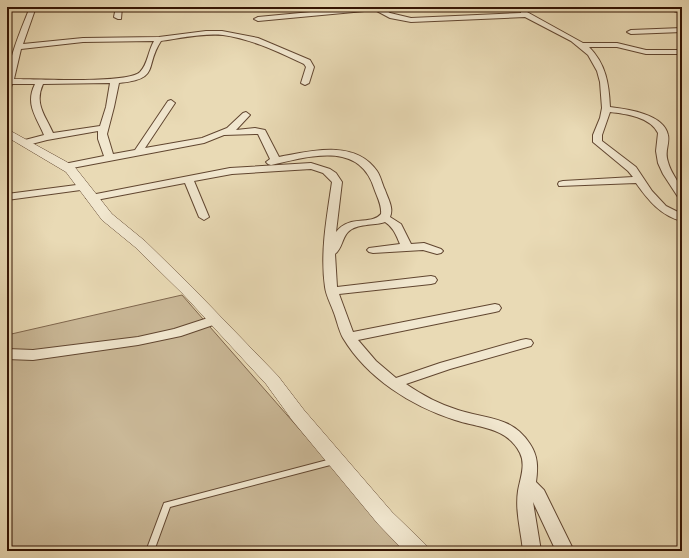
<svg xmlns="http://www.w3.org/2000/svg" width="689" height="558" font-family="'IM FELL Double Pica',serif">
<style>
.green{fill:#cab897;stroke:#7f664d}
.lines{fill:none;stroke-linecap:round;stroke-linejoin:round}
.service-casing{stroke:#614630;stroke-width:2}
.minor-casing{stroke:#614630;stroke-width:2}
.tertiary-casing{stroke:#614630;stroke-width:1}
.service{fill:#f1e7cf;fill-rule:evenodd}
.minor{fill:#f1e7cf;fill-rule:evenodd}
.tertiary{fill:#f1e7cf;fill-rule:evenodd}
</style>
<rect width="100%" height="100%" fill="#e9dab5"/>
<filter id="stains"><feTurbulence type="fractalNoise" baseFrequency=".005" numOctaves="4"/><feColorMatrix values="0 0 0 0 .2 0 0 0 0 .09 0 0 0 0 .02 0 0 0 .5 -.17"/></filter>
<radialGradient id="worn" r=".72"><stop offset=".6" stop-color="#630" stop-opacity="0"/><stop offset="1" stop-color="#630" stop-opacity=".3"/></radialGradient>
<!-- green -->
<polygon class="green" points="182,295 406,551 7,551 7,335"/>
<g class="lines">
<defs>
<polygon id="service" points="335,458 338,459 339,461 338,463 170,507 154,551 146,551 164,503"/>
<g id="minor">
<path d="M30,7H36L23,44L83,38L159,37L206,31H222L258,38L310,60L314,67L309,83L305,85L301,83L306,67L304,64C278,52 252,39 223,35C203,33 181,38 161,41C144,67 161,79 119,83L114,107L107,134L113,154L135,150L168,101L171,100L175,103L145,148L202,138L227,128L243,113L246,112L250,115L236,130L255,128L265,130L279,157C310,151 355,139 377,171C381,177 382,184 385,190C388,199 394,208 390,217L401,224L411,244L424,243L441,249L443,251L441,253L437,254L423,250L373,253L369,252L367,250L369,248L400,244C396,235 394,228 385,222C373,226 357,223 348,232C342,238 342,249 335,254L337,287L431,276L435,277L437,280L435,283L431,284L339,294L353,332L495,304L499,305L501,308L499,311L495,312L358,340L376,361L396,378L440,363L521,340L526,339L531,340L533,343L531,346L450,369L406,384C422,395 439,404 458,410C486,419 512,416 530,444C538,456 538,467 536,482L544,490L574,551H556L533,502L541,551H523C521,531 515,511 518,491C520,479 526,465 520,453C507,427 479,428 455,420C411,406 367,378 343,338C339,331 337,321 334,313C331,304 326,296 325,287C320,252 327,216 332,182L323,173L311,169L232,174L194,181L209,217L204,220L199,217L185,183L91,201L86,198L91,195L230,168L311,163L330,169L336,173L342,182L336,232C350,214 371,226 381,214C382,205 377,197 374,188C359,140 307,157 271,165L268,164L266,162L270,159L258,134H255L224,135L204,143L67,169L64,168L62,166L64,164L104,156L98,139V131L47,140L24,146L19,143L21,141L44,135C36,116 25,104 35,84H12L10,90L7,91C7,60 19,35 30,7ZM154,41C148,51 148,64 140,72C128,84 34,79 14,79L21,49L83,42ZM110,83L106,107L100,126L53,133C45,115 34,104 43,84Z"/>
<polygon points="116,7 122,7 121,19 118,19 114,17"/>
<path d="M364,7H380L390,13L411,18L521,13L520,7H526L527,12L583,43H617L646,50H682V54H646L617,47H589C606,64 609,84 610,107C627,109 664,114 668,135C670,144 664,151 668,162C672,177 682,182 682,198L678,197L663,174L658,163L656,151L658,133C650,117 627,114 610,112L602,135V141L636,167L652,191L666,206L682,214V221C661,216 648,200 636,183L559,186L558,184L559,182L563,181L633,177L628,171L593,142V135L600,118L602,108L600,82L597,71L588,55L571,41L525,17L411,22L390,18L375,10L258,21L254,19L258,17Z"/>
<polygon points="682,28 682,32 631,34 627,32 631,30"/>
<polygon points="84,184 88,185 89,187 88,189 7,200 7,194"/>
<polygon points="214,316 219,317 220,320 219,323 181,336 138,345 33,360 7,359 7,349 33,350 138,337 174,329"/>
</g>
<g id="tertiary">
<polygon points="664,7 682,8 682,14 665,9"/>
<polygon points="7,129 74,166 112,214 145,241 192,287 278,376 304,410 392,512 426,545 429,551 404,551 378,524 292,420 266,384 182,293 135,247 102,220 66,172 7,137"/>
</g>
</defs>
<!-- service casing -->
<use href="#service" class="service-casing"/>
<!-- minor casing -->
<use href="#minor" class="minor-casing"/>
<!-- tertiary casing -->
<use href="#tertiary" class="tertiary-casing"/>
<!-- service -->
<use href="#service" class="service"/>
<!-- minor -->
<use href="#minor" class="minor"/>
<!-- tertiary -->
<use href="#tertiary" class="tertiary"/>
</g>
<!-- margin -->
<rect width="689" height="558" fill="none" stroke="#e9dab5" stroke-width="24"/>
<rect x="8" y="8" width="673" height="542" fill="none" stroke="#341403" stroke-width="2"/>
<rect x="12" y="12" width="665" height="534" fill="none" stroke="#341403"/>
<rect width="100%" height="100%" filter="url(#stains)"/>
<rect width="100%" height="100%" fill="url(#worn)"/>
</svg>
